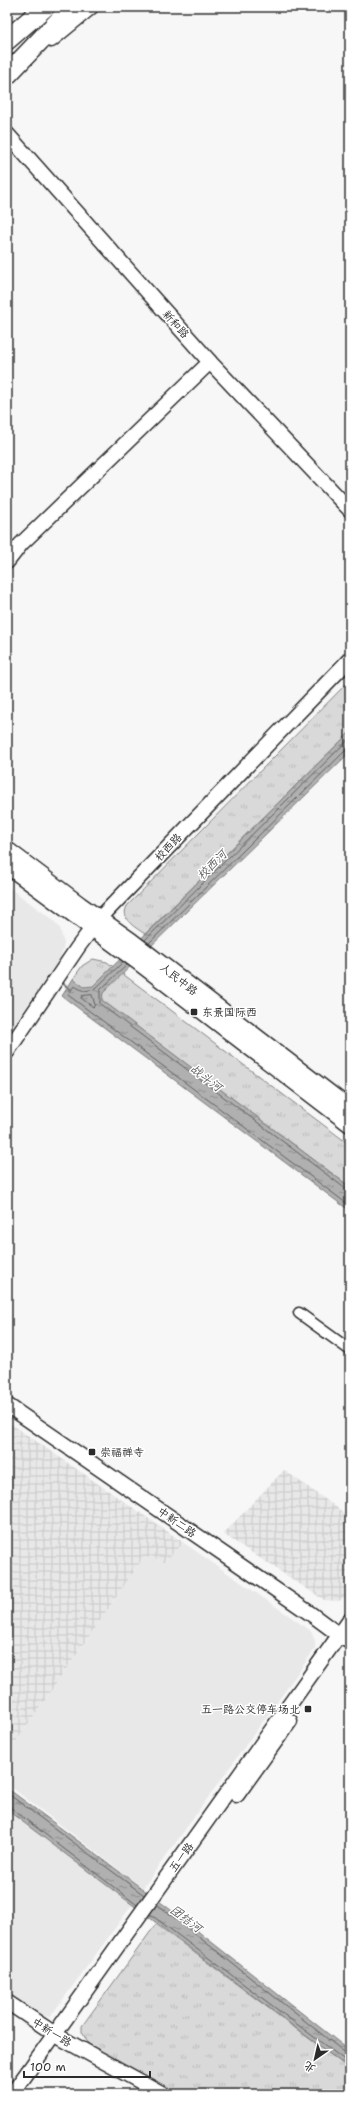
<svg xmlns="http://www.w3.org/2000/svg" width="357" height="2101" font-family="'Shantell Sans','LXGW WenKai TC',sans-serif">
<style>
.built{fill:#e8e8e8}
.industrial{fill:url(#industrial-grid)}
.grass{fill:url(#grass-tufts);stroke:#828282}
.water{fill:url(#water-ripples);stroke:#7b7b7b}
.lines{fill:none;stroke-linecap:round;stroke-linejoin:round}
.shore{stroke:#606060;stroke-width:1}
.stream{stroke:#7b7b7b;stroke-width:2.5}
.street-casing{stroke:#2b2b2b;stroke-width:13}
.secondary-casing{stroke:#2b2b2b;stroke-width:17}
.primary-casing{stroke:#2b2b2b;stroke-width:19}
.highway-casing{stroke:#2b2b2b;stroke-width:22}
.street{stroke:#fff;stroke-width:10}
.secondary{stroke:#fff;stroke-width:14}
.primary{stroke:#fff;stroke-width:16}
.highway{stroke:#fff;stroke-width:19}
.poi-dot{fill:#2b2b2b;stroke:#fff;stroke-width:1.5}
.labels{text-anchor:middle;stroke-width:3;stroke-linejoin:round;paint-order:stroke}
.street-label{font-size:11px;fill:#2b2b2b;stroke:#fff}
.poi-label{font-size:11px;fill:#2b2b2b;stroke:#fff;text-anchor:start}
.water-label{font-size:12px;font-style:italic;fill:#5a5a5a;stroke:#fff}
</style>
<defs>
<pattern id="industrial-grid" width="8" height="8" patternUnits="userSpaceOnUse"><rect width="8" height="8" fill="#e8e8e8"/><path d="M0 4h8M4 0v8" fill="none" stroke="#c7c7c7"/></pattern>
<pattern id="grass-tufts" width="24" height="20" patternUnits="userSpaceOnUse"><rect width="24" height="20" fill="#d9d9d9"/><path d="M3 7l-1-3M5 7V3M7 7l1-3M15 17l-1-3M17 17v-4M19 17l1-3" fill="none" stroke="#bababa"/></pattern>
<pattern id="water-ripples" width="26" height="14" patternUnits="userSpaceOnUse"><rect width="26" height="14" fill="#b0b0b0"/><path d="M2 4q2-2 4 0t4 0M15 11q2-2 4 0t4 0" fill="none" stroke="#8f8f8f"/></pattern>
</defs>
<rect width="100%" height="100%" fill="#f7f7f7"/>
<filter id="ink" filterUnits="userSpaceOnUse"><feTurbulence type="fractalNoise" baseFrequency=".025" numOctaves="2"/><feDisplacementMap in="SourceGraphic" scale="8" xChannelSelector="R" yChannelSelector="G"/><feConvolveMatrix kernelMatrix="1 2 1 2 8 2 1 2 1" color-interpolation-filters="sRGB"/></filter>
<g filter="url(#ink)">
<!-- built -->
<g class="built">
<polygon points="7,886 53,920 60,928 64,944 61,957 7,1035"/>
<polygon points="184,1543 311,1631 315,1641 315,1649 143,1888 7,1784 7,1755 142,1560 145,1557 151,1556 163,1563"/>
<polygon points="7,1810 132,1905 50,2017 39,2015 7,1992"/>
</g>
<!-- industrial -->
<g class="industrial">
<polygon points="7,1421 184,1543 163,1563 151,1556 142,1560 7,1755"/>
<polygon points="284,1470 350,1517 350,1592 339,1601 324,1600 223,1534"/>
</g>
<!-- grass -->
<g class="grass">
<path d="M350,680V732L145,934C135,927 120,920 127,906Z"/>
<polygon points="93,959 107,962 350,1145 350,1187 73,979 82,966"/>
<polygon points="156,1924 350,2069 350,2094 175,2094 90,2047 82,2032 82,2026"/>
</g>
<!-- water -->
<g class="water">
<polygon points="350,732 350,752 103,993 102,1000 350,1187 350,1211 62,996 73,979 84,987 93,986"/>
<polygon points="7,1788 167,1907 350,2051 350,2069 7,1810"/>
</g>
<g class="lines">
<!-- shore -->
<g class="shore">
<polyline points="145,940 350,738"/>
<polyline points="149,943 345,751 350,750"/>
<polyline points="123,962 95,989 84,991 74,986 68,995 350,1206"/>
<polyline points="127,965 100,990 100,1004 346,1189 350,1190"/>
<polygon points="92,995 95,1005 93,1007 81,998 82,996"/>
<polyline points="7,1793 144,1895"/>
<polyline points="7,1807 11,1808 137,1905"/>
<polyline points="157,1904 343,2051 350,2054"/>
<polyline points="150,1914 350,2064"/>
</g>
<!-- stream -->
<polyline class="stream" points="60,981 70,989"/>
<defs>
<polyline id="street" points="299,1313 350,1350"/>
<g id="secondary">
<polyline points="51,40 91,7"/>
<polyline points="7,134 210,362 350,510"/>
<polyline points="7,562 21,544 210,362"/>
<polyline points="7,1052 78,947 99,919 350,659"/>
<polyline points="7,1405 311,1614 346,1640"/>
<polyline points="237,1795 290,1721"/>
<polyline points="7,2002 61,2038 163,2094"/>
<polyline points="12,2094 350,1620"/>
</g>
<g id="primary">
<polyline points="7,850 80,905 131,941 350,1109"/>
<polyline points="7,865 140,963 350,1124"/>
</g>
<g id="highway">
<polyline points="7,40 45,7"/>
<polyline points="7,75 72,7"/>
</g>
</defs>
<!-- street casing -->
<use href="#street" class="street-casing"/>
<!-- secondary casing -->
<use href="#secondary" class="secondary-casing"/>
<!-- primary casing -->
<use href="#primary" class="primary-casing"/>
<!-- highway casing -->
<use href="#highway" class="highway-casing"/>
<!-- street -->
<use href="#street" class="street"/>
<!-- secondary -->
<use href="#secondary" class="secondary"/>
<!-- primary -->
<use href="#primary" class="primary"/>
<!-- highway -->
<use href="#highway" class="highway"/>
</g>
</g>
<!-- markers -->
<g class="poi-dot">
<rect x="190" y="1008" width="8" height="8" rx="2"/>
<rect x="88" y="1448" width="8" height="8" rx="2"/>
<rect x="304" y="1705" width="8" height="8" rx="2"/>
</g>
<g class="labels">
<!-- street labels -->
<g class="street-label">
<text transform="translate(176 324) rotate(48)" y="4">新和路</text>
<text transform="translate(168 847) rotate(-46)" y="4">校西路</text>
<text transform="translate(179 979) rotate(38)" y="4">人民中路</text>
<text transform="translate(177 1522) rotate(35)" y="4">中新二路</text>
<text transform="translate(181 1857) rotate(-54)" y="4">五一路</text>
<text transform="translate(52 2032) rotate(32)" y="4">中新一路</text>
</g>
<!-- poi labels -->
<g class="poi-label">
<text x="202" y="1016">东景国际西</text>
<text x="100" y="1456">崇福禅寺</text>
<text x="300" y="1713" text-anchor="end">五一路公交停车场北</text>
</g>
<!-- water labels -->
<g class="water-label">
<text transform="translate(212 865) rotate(-45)" y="4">校西河</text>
<text transform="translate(206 1078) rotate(37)" y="4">战斗河</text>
<text transform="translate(186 1919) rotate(37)" y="4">团结河</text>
</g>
</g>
<!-- margin -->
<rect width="357" height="2101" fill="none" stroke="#fff" stroke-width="24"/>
<rect x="12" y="12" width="333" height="2077" fill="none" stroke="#2b2b2b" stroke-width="1.5" filter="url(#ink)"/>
<!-- north arrow -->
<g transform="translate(315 2059) rotate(214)" stroke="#ffffff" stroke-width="3" paint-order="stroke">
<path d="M0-3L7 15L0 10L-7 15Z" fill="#2b2b2b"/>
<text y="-6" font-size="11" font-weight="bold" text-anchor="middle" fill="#2b2b2b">北</text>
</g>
<!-- scale -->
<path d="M24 2071v6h126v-6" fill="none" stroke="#2b2b2b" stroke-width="2"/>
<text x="30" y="2071" font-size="12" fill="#2b2b2b" stroke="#ffffff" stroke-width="3" paint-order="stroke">100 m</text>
</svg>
